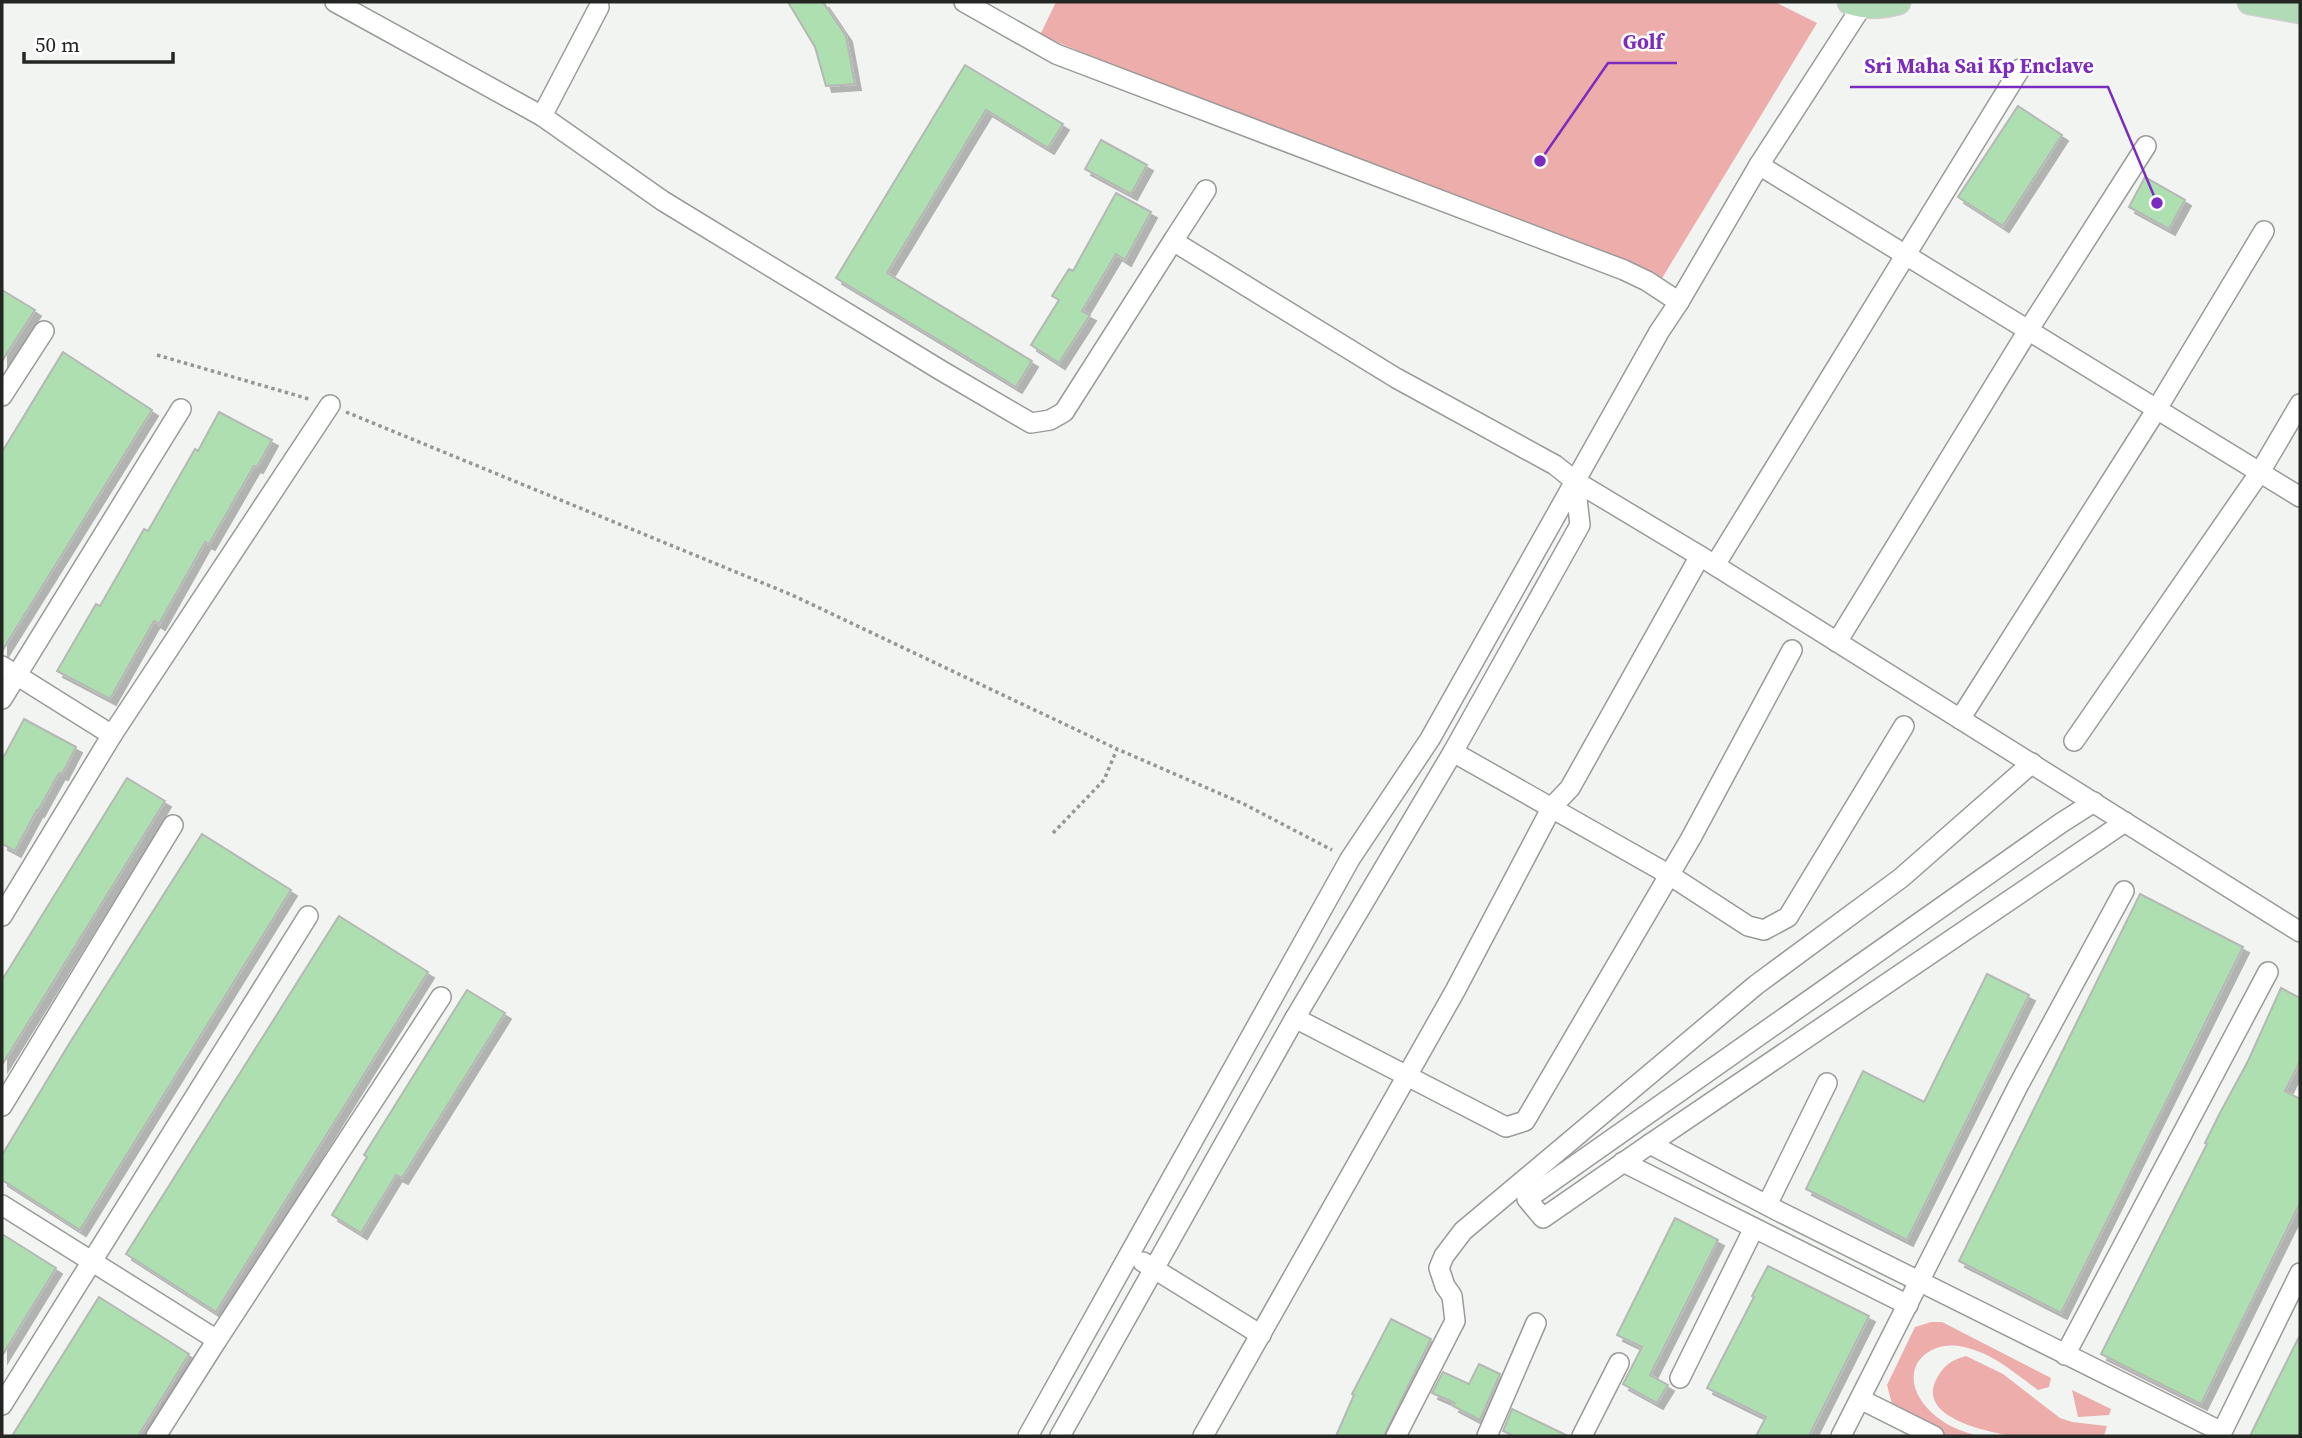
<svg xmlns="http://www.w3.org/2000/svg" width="2302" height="1438" font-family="'Source Serif 4',serif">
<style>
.green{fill:#ecadab}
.building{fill:#addfb1;stroke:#b5b8b5;stroke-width:2;filter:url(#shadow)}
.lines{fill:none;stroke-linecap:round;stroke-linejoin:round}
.minor-casing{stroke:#989b98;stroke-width:22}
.major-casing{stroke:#cfcfcf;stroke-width:27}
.path{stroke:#949794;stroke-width:3.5;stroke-dasharray:3.5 3.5;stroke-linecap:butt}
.minor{stroke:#fff;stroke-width:19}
.major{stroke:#b0dbb6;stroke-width:24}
.leader{fill:none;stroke:#7b2cbf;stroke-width:2.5}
.callout-dot{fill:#7b2cbf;stroke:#fff;stroke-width:2.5}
.callout-label{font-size:21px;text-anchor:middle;font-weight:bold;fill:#7b2cbf;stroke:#fff;stroke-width:5;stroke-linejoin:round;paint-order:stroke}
</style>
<defs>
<filter id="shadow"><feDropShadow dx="6" dy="6" stdDeviation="0" flood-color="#0004"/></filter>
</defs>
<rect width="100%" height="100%" fill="#f1f4f1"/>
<!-- green -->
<g class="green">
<polygon points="1056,2 1775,2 1817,23 1656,288 1040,35"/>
<path d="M1931,1322H1942L2051,1378L2049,1387L2038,1390C2015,1373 1992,1353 1964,1347C1930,1339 1899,1366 1921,1400C1934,1420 1957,1431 1979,1436H1946L1901,1413L1892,1404L1887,1385L1915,1327Z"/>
<path d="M1966,1356L2003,1374L2060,1418L2072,1422L2107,1426L2104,1436C2077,1436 2039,1438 2013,1436C1989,1432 1920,1419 1935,1382C1942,1367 1950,1360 1966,1356Z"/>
<polygon points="2072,1390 2111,1409 2109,1415 2078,1417"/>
</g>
<!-- building -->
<g class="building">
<polygon points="788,2 823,2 846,36 855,84 826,86 815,47"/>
<polygon points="965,65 1063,124 1048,148 986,110 887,273 1032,361 1016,387 836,278"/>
<polygon points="2018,106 2062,135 2003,226 1958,197"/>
<polygon points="1101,140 1147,165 1131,194 1085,169"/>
<polygon points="2145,177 2185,200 2169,229 2129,207"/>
<polygon points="1116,193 1151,212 1125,260 1116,254 1082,311 1090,315 1059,363 1031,345 1059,300 1052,296 1069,269 1073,271"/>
<polygon points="2,290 35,310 2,361"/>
<polygon points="63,352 152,410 2,651 2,452"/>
<polygon points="219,412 272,440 257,467 254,466 209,544 205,542 159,624 154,621 110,699 57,671 96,604 100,606 144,529 148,531 195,449 198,451"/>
<polygon points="24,719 76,747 62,774 59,773 38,811 37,810 15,851 2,844 2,760"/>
<polygon points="127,778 165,801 2,1065 2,980"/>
<polygon points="202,834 291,890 80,1230 2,1180 2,1155 69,1044"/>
<polygon points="2140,894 2243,947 2061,1313 1959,1261"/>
<polygon points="339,916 428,972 216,1312 126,1254"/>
<polygon points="1987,974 2029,995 1907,1240 1806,1189 1863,1071 1924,1102"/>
<polygon points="2281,988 2300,998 2300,1061 2285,1091 2300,1099 2300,1203 2201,1404 2101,1354 2207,1144 2205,1143 2220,1113 2248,1061"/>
<polygon points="467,990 505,1013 402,1178 396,1175 361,1233 332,1215 367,1157 364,1155"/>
<polygon points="1675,1218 1718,1240 1650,1375 1668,1385 1657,1403 1623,1384 1642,1347 1617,1335"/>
<polygon points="2,1234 56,1268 2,1356"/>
<polygon points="1768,1266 1869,1316 1809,1436 1756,1436 1766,1417 1707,1388 1754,1297 1752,1296"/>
<polygon points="99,1297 189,1354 167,1390 138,1436 12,1436"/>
<polygon points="1391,1319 1431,1339 1384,1436 1336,1436 1354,1395 1352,1394"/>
<polygon points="2300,1335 2300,1436 2250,1436 2273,1389"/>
<polygon points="1479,1364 1500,1374 1480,1420 1453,1406 1455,1403 1432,1393 1443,1372 1469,1384"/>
<polygon points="1512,1409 1568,1436 1514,1436 1503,1431"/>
</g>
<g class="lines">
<defs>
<g id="minor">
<polyline points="335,2 542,116"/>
<polyline points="964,2 1056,54 1624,270 1647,281 1679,302"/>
<polyline points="599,7 542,116 663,201 942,371 1031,423 1050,420 1064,412 1173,241 1396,378 1555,465 1575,481 1700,556 2300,932"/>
<polyline points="1759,165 2300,497"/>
<polyline points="1173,241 1206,190"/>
<polyline points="2,396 44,331"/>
<polyline points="1715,565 2020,69"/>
<polyline points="1837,642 2029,329 2146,146"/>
<polyline points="2,666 112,735 2,916"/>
<polyline points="2,699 181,409"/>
<polyline points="1960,719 2155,412 2264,231"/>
<polyline points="112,735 330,405"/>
<polyline points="2074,741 2260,472 2300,404"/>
<polyline points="1453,752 1668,874 1748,926 1764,930 1788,917 1904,726"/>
<polyline points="2094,802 2061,823 1527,1199 1543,1218 1650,1144 2125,822"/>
<polyline points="1295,1018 1506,1127 1525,1121 1691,838 1792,650"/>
<polyline points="2,1106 173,825"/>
<polyline points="1650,1144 1782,1213 2222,1432 2300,1273"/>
<polyline points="1623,1162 1908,1305"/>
<polyline points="2,1205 217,1340 156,1436"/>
<polyline points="1767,1205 1827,1083"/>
<polyline points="1143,1262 1261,1335"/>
<polyline points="217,1340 441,997"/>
<polyline points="2065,1355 2268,972"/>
<polyline points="1680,1378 1754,1228"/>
<polyline points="1860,1399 1934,1436"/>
<polyline points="2,1405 308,916"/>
<polyline points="1028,1436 1350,859 1430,739 1659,332 1679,302 1759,165 1862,6"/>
<polyline points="1060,1436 1295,1018 1453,752 1580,525 1575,481"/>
<polyline points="1203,1436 1455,991 1552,807 1570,788 1700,556"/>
<polyline points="1396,1436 1455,1321 1452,1296 1445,1286 1439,1268 1444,1256 1463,1231 1756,985 1901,878 2032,763"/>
<polyline points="1487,1436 1536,1323"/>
<polyline points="1582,1436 1619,1363"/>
<polyline points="1841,1436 2018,1086 2124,891"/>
</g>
<g id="major">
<path d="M1850,2C1866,7 1881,7 1898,2"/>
<polyline points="2250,2 2300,11"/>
</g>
</defs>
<!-- minor casing -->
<use href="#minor" class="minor-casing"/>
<!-- major casing -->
<use href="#major" class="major-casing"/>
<!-- path -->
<g class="path">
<polyline points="157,355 309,399"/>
<polyline points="346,412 792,595 1117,749"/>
<polyline points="1053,833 1104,780 1117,749 1244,804 1332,850"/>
</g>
<!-- minor -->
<use href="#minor" class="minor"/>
<!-- major -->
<use href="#major" class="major"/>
</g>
<!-- callouts -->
<path class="leader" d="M1540 161L1608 63H1677M2157 203L2108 87H1850"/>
<g class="callout-dot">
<circle cx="1540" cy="161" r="7"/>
<circle cx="2157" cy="203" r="7"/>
</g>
<g class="callout-label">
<text x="1643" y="49">Golf</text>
<text x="1979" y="73">Sri Maha Sai Kp Enclave</text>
</g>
<!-- border -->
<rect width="2302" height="1438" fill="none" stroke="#242624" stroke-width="7"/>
<!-- scale -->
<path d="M24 52v10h149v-10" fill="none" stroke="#242624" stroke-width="3.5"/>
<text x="35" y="52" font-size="21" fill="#242624" stroke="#ffffff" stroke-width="5" paint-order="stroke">50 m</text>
</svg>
